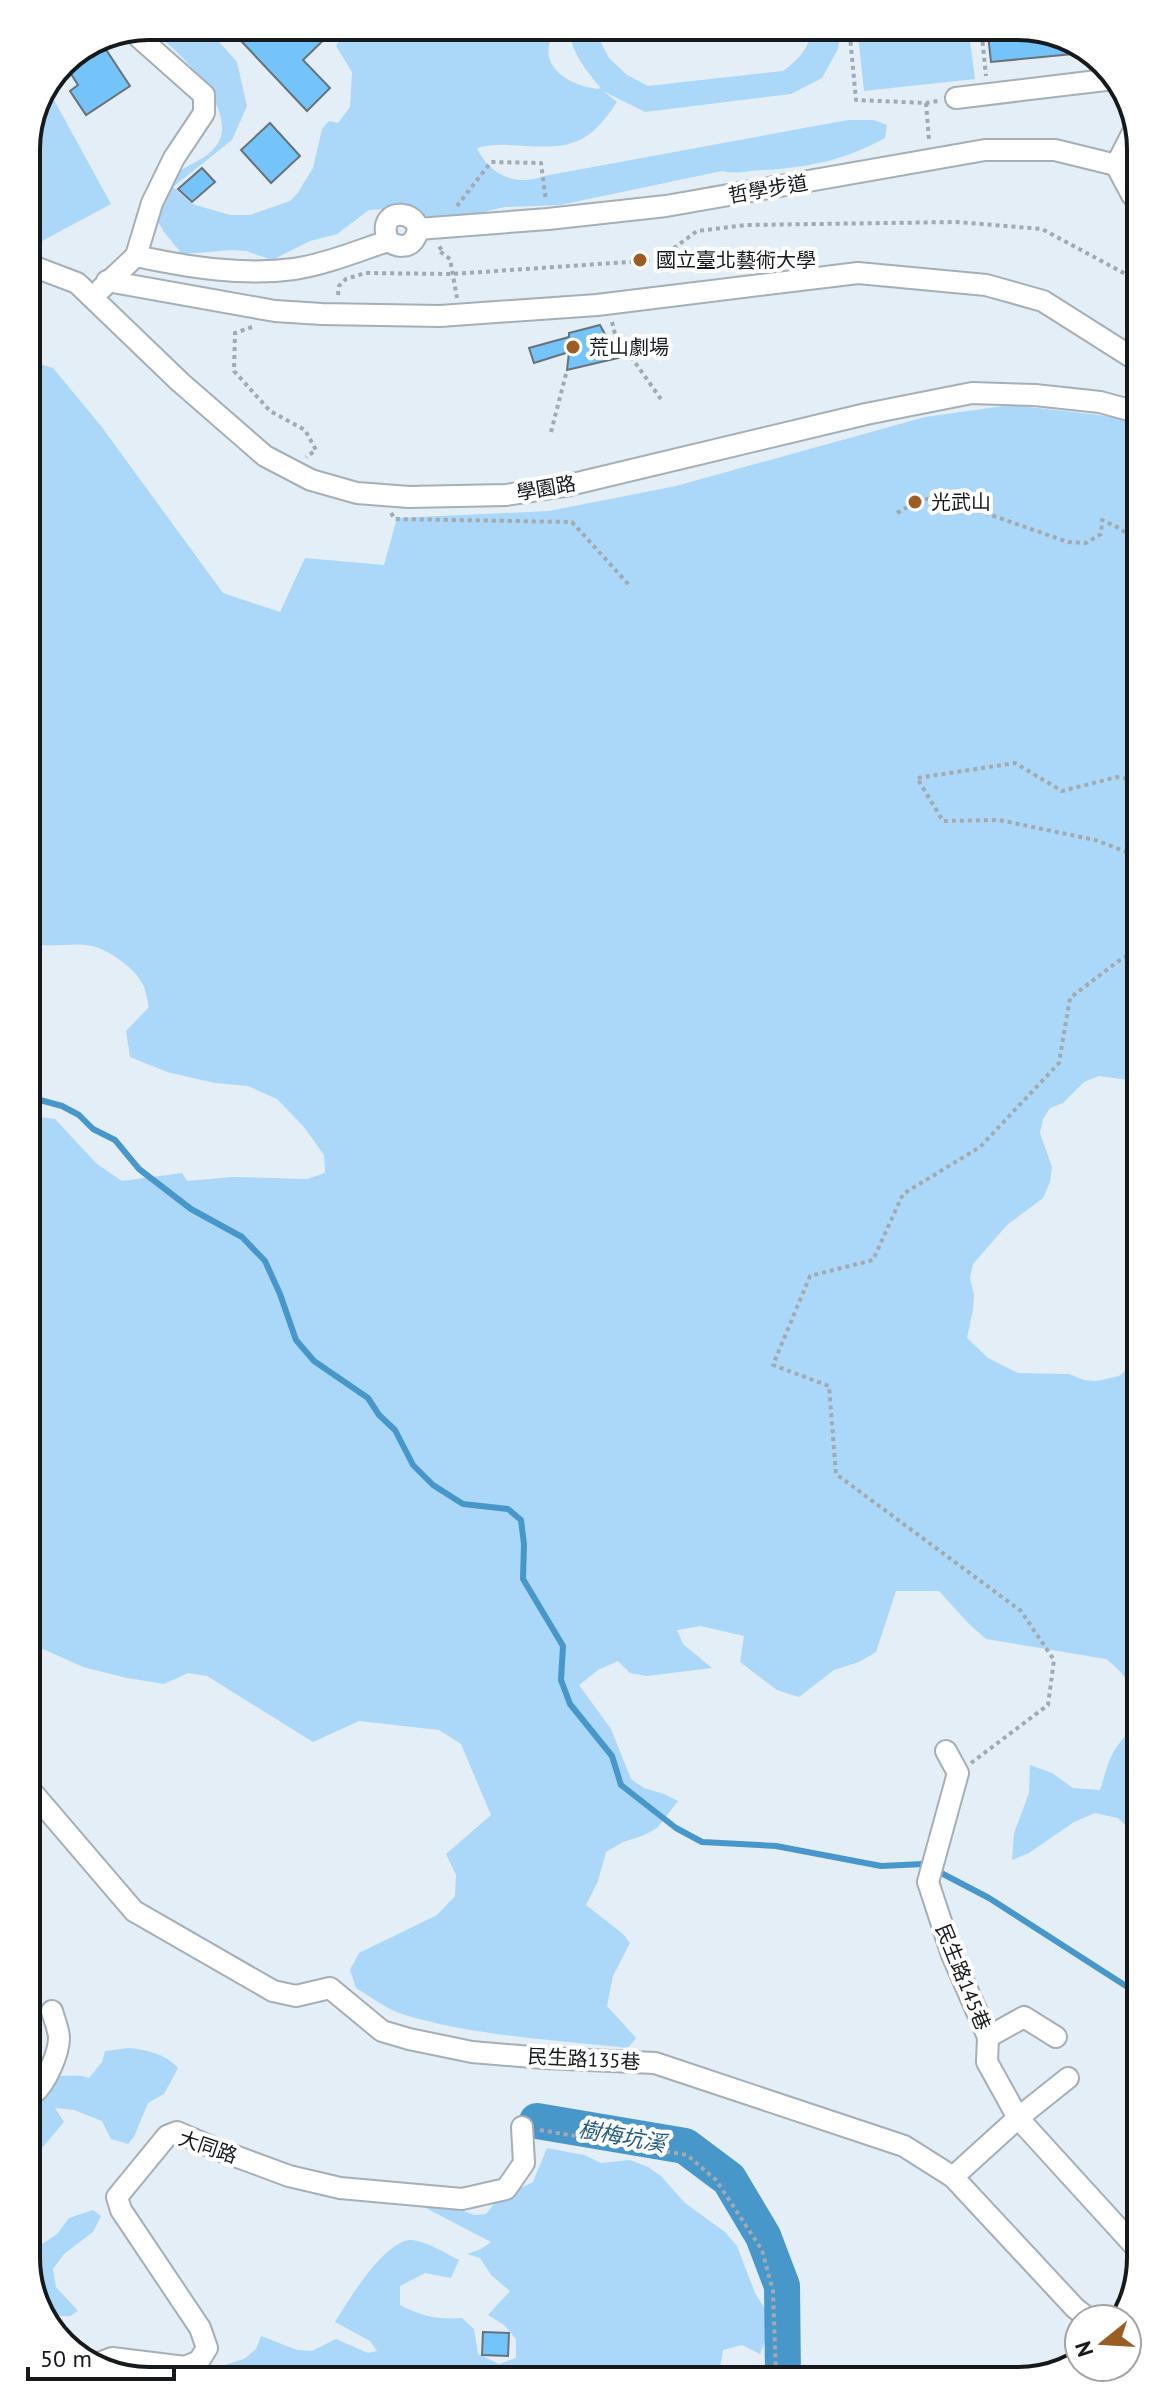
<svg xmlns="http://www.w3.org/2000/svg" width="1167" height="2407" font-family="'PT Sans','Noto Sans TC',sans-serif">
<style>
.green{fill:#abd8f8}
.lines{fill:none;stroke-linecap:round;stroke-linejoin:round}
.stream{stroke:#4797ca;stroke-width:6}
.river{stroke:#4797ca;stroke-width:36}
.building{fill:#75c4f9;stroke:#687279;stroke-width:2}
.minor-casing{stroke:#a5afb7;stroke-width:24}
.path{stroke:#a1aab0;stroke-width:4;stroke-dasharray:4 4;stroke-linecap:butt}
.minor{stroke:#fff;stroke-width:20}
.poi-dot{fill:#9b5d23;stroke:#fff;stroke-width:3}
.labels{text-anchor:middle;stroke-width:8;stroke-linejoin:round;paint-order:stroke}
.street-label{font-size:20px;fill:#171a1d;stroke:#fff}
.poi-label{font-size:20px;fill:#171a1d;stroke:#fff;text-anchor:start}
.water-label{font-size:22px;font-style:italic;fill:#235d81;stroke:#fff}
.rim{fill:none;stroke:#171a1d;stroke-width:4}
</style>
<rect width="100%" height="100%" fill="#e3eef6"/>
<!-- green -->
<g class="green">
<path d="M205,26L237,62L247,106L232,140L173,187L192,204L230,215H250L290,201L297,194L313,168L322,129L329,121L338,123L350,107L352,72L336,46L347,29L345,26H556C554,33 550,39 549,45C543,72 577,87 599,89L600,87C586,70 568,49 570,26H597L599,39L609,58L627,75L648,86L783,71C800,59 809,47 814,26H842L838,49L822,78L791,94L645,112L603,91L617,102C591,141 575,149 527,146C509,145 494,143 477,148C489,175 517,187 544,176L848,120H874L887,125L885,138C845,160 811,167 765,170C749,170 738,175 722,171L560,205L505,207L444,221L430,217L401,214L382,209L369,210L337,234L310,241L272,260L246,251L232,250L182,254L164,232L151,210C157,199 165,181 175,174C188,164 206,160 216,146C243,111 174,45 147,27Z"/>
<polygon points="857,26 968,26 975,79 864,91"/>
<polygon points="49,91 111,204 27,249 26,141"/>
<path d="M27,360L53,368L101,426L223,593L280,612L305,558L384,565L397,518L549,511L676,486L925,417L1011,405L1133,419L1136,1081L1099,1076L1084,1082L1063,1103L1050,1108L1043,1119L1040,1133L1052,1167L1050,1182L1043,1198L1007,1225L973,1264L970,1278L974,1295L973,1310L967,1338L988,1358L1018,1373L1069,1374L1084,1380L1097,1381L1119,1376L1129,1367L1135,1356L1137,1323L1139,1839L1118,1818L1095,1813L1074,1822L1029,1853L1012,1860L1014,1833L1029,1793L1030,1765L1052,1773L1073,1788L1100,1790C1104,1778 1107,1764 1113,1753C1117,1745 1124,1739 1128,1731C1141,1702 1131,1677 1106,1659L986,1639L968,1623L939,1591H896L876,1652L859,1662L834,1670L799,1697L777,1690L740,1662L744,1636L701,1626L677,1630L683,1644L712,1668L647,1676L630,1673L618,1661L598,1670L579,1685L611,1729L631,1779L644,1788L664,1794L678,1801L657,1828L642,1836L623,1842L606,1852L598,1881L586,1905L623,1934L630,1943L613,1976L607,2006L636,2038L628,2048C555,2040 475,2036 405,2015C388,2010 371,1997 356,1988L350,1970L359,1953L437,1915L455,1896L456,1875L446,1854L491,1815L461,1744L439,1730L359,1721L313,1742L207,1676L188,1673L164,1684L127,1678L83,1667L32,1644L30,1118L32,1116L55,1119L97,1164L122,1181L182,1173L187,1181L233,1177L307,1179L325,1173L324,1155L304,1127L277,1099L248,1086L215,1083L167,1072L130,1057L126,1031L149,1007C147,1000 146,989 142,983C134,967 104,946 86,945C67,943 49,948 30,943Z"/>
<path d="M129,2048C147,2050 166,2054 178,2068L164,2094L148,2103L134,2137L128,2144L111,2139L102,2121L74,2110L55,2108L64,2122L35,2156L34,2068C50,2083 70,2071 89,2078L102,2062L105,2051Z"/>
<path d="M547,2148L584,2155L601,2163L630,2160L648,2167L661,2176L685,2203L725,2232L737,2246L755,2293L767,2312V2336L760,2354L742,2345L723,2350L719,2375L141,2381L106,2369L118,2364L202,2372L244,2359L256,2349L261,2336L297,2350L312,2351L336,2339L368,2353L377,2351L370,2341L335,2322C348,2301 385,2239 412,2240C428,2242 445,2253 459,2260L451,2278L425,2273L400,2286V2305C421,2316 438,2320 462,2318L474,2329L478,2354L499,2364L516,2358V2339L504,2325L488,2315L510,2291L491,2275L480,2258L467,2254L481,2249L491,2242L424,2207L438,2201L474,2215L486,2214L498,2199L533,2182Z"/>
<polygon points="93,2210 101,2216 93,2232 64,2254 53,2269 56,2287 78,2311 70,2316 45,2317 35,2305 35,2249 57,2234 69,2218"/>
</g>
<g class="lines">
<!-- stream -->
<polyline class="stream" points="30,1102 40,1100 62,1106 79,1115 93,1129 115,1140 139,1169 191,1209 242,1237 265,1261 280,1294 296,1340 314,1361 368,1398 379,1415 395,1430 413,1465 433,1485 463,1504 508,1509 521,1520 524,1544 523,1579 563,1646 561,1680 570,1704 612,1756 621,1785 676,1828 702,1842 776,1846 881,1866 924,1864 989,1898 1140,1995"/>
<!-- river -->
<polyline class="river" points="537,2121 685,2146 729,2179 763,2236 782,2286 783,2375"/>
</g>
<!-- building -->
<g class="building">
<polygon points="227,26 338,26 303,60 330,88 307,111"/>
<polygon points="987,26 1027,26 1094,52 991,62"/>
<polygon points="103,45 130,86 86,115 70,91 78,85 66,66 90,50"/>
<polygon points="270,123 300,156 271,183 241,150"/>
<polygon points="202,168 215,182 192,202 178,189"/>
<polygon points="600,325 618,358 567,370 569,352 534,363 529,348 569,337 569,333"/>
<polygon points="483,2332 509,2333 508,2356 482,2355"/>
</g>
<g class="lines">
<defs>
<g id="minor">
<polyline points="956,98 1114,79"/>
<polyline points="1116,165 1132,134"/>
<polyline points="1116,165 1132,195"/>
<polyline points="418,229 548,219 666,206 985,150 1055,150 1116,165"/>
<path d="M136,256C187,267 242,276 294,269C326,264 358,251 388,241C397,247 409,249 415,238C430,212 374,201 388,241"/>
<polyline points="27,264 77,283 180,382 265,456 311,480 357,493 409,497 506,495 565,486 866,414 972,393 1035,395 1100,402 1133,411"/>
<polyline points="107,281 275,311 322,314 440,316 597,305 858,273 986,285 1043,301 1133,358"/>
<polyline points="101,289 136,256 152,203 174,158 204,113 204,95 133,32"/>
<polyline points="946,1751 958,1773 928,1882 952,1955 988,2037 987,2062 1018,2118 1141,2253"/>
<polyline points="33,1793 134,1911 273,1991 296,1996 330,1988 382,2031 409,2039 472,2052 544,2058 655,2063 904,2146 953,2177 1075,2308 1089,2319"/>
<polyline points="988,2037 1024,2017 1056,2037"/>
<path d="M34,2093C46,2083 59,2053 59,2038C59,2030 54,2019 52,2011"/>
<polyline points="953,2177 1018,2118 1068,2078"/>
<polyline points="94,2365 112,2358 185,2367 199,2361 207,2348 200,2328 121,2210 117,2197 167,2136 177,2132 216,2149 289,2176 340,2188 462,2199 506,2189 524,2163 522,2127"/>
</g>
</defs>
<!-- minor casing -->
<use href="#minor" class="minor-casing"/>
<!-- path -->
<g class="path">
<polyline points="849,26 856,100 926,103 938,101"/>
<polyline points="981,26 986,76"/>
<polyline points="926,103 929,140"/>
<polyline points="457,206 491,162 541,163 546,201"/>
<polyline points="442,247 438,250 450,259 457,298"/>
<polyline points="338,295 339,286 346,279 365,273 452,274 658,260 697,231 746,225 957,222 1042,229 1133,278"/>
<polyline points="612,322 615,334 663,402"/>
<polyline points="252,327 235,333 234,371 270,411 305,430 316,450 306,457"/>
<polyline points="551,432 567,370"/>
<polyline points="391,513 395,519 572,522 629,585"/>
<polyline points="897,513 921,499 938,499 944,496 951,501 1068,542 1086,543 1101,534 1102,520 1119,528 1134,539"/>
<polyline points="1135,780 1117,777 1062,791 1015,763 917,778 943,821 999,820 1095,840 1135,855"/>
<polyline points="971,1763 1048,1705 1054,1660 1021,1611 836,1474 829,1386 773,1365 810,1276 873,1260 903,1194 980,1147 1059,1063 1070,998 1117,962 1135,951"/>
<polyline points="540,2130 687,2155 716,2180 762,2250 773,2291 776,2375"/>
</g>
<!-- minor -->
<use href="#minor" class="minor"/>
</g>
<!-- markers -->
<g class="poi-dot">
<circle cx="640" cy="260" r="8"/>
<circle cx="573" cy="347" r="8"/>
<circle cx="915" cy="502" r="8"/>
</g>
<g class="labels">
<!-- street labels -->
<g class="street-label">
<text transform="translate(768 189) rotate(-10)" y="7">哲學步道</text>
<text transform="translate(546 488) rotate(-10)" y="7">學園路</text>
<text transform="translate(963 1977) rotate(68)" y="7">民生路145巷</text>
<text transform="translate(584 2059) rotate(3)" y="7">民生路135巷</text>
<text transform="translate(208 2147) rotate(19)" y="7">大同路</text>
</g>
<!-- poi labels -->
<g class="poi-label">
<text x="656" y="267">國立臺北藝術大學</text>
<text x="589" y="354">荒山劇場</text>
<text x="931" y="509">光武山</text>
</g>
<!-- water labels -->
<g class="water-label">
<text transform="translate(622 2136) rotate(10)" y="8">樹梅坑溪</text>
</g>
</g>
<!-- crop -->
<path d="M0 0H1167V2407H0ZM149 40H1018A109 109 0 0 1 1127 149V2258A109 109 0 0 1 1018 2367H149A109 109 0 0 1 40 2258V149A109 109 0 0 1 149 40Z" fill="#fff" fill-rule="evenodd"/>
<path class="rim" d="M149 40H1018A109 109 0 0 1 1127 149V2258A109 109 0 0 1 1018 2367H149A109 109 0 0 1 40 2258V149A109 109 0 0 1 149 40Z"/>
<!-- north arrow -->
<g transform="translate(1103 2343) rotate(252)"><circle r="38" fill="#ffffff" stroke="#a2a3a5" stroke-width="2"/>
<path d="M0-6L14 30L0 20L-14 30Z" fill="#9b5d23"/>
<text y="-12" font-size="22" font-weight="bold" text-anchor="middle" fill="#171a1d">N</text>
</g>
<!-- scale -->
<path d="M28 2367v12h146v-12" fill="none" stroke="#171a1d" stroke-width="4"/>
<text x="40" y="2367" font-size="24" fill="#171a1d" stroke="#ffffff" stroke-width="6" paint-order="stroke">50 m</text>
</svg>
